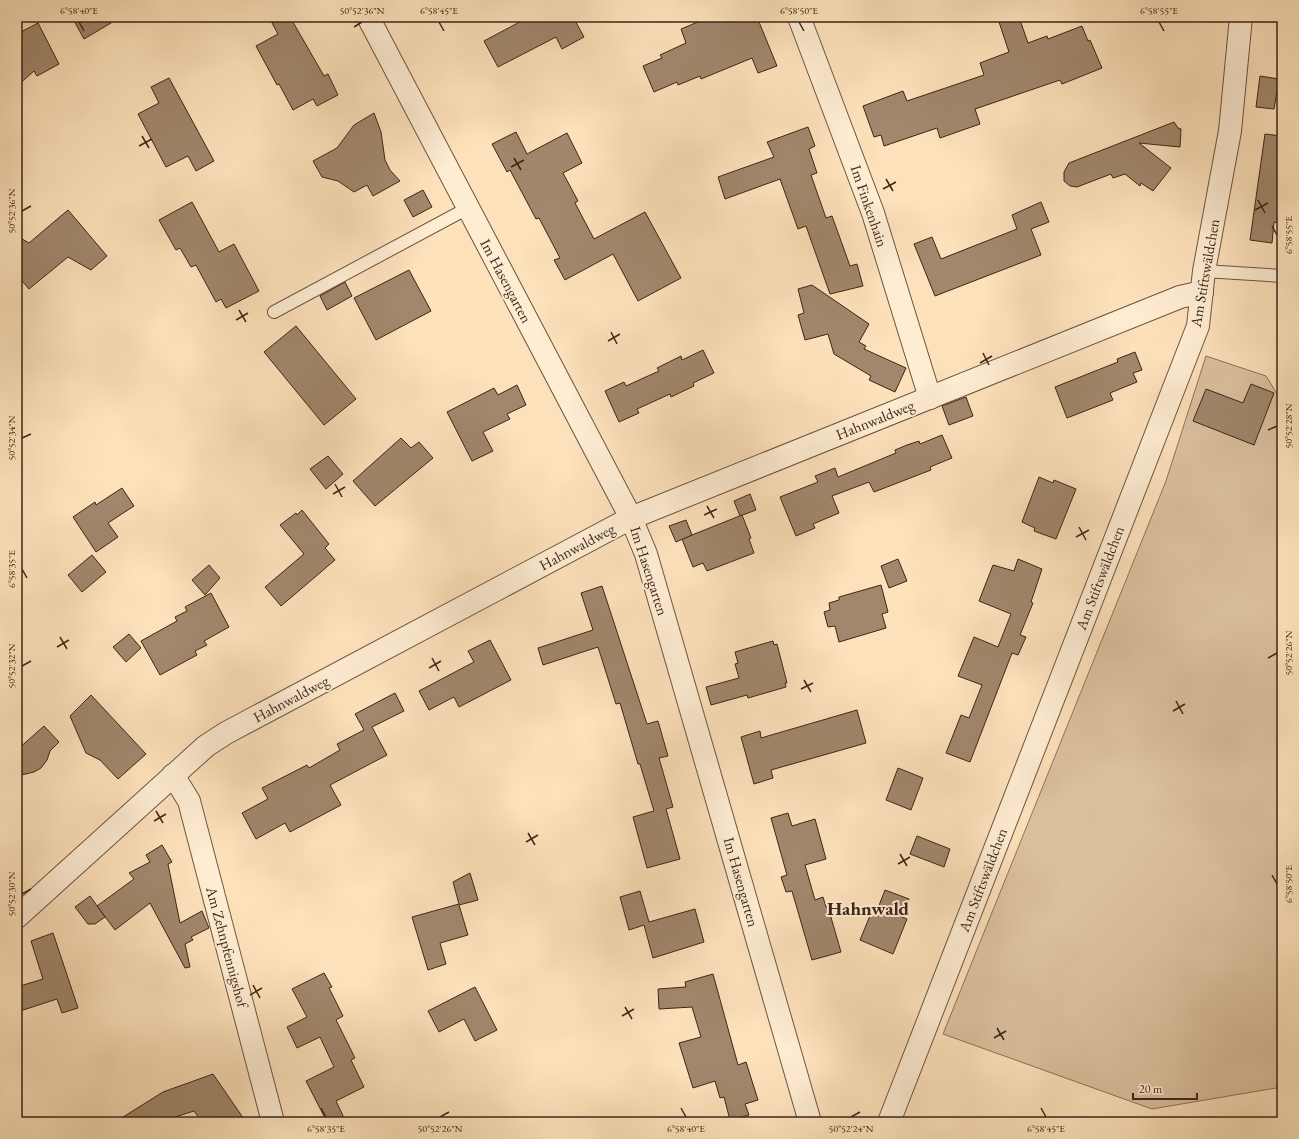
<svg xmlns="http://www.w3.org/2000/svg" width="1299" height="1139" font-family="'EB Garamond',serif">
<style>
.green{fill:#dcc19f;stroke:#8c735b}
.building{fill:#a1876c;stroke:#3d2517}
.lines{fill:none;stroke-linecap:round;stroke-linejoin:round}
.lane-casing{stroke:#6d5440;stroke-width:14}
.street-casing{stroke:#6d5440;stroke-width:24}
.lane{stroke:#feecd3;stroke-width:12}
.street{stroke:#feecd3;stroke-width:22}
.ticks{fill:none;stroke:#3d2517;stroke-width:1.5}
.labels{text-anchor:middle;stroke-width:4;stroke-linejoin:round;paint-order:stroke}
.street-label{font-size:15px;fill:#3d2517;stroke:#feecd3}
.district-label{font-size:19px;font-weight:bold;fill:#3d2517;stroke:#feecd3}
.neatline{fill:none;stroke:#3d2517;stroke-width:1.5}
.ticks-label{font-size:10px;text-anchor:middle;fill:#3d2517}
</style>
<rect width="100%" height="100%" fill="#fde1bb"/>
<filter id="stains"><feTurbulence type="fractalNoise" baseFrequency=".005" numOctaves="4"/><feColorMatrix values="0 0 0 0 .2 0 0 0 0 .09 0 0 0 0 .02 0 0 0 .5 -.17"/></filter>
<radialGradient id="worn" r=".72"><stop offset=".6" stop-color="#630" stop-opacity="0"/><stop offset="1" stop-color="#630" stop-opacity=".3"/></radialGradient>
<!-- green -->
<polygon class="green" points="1206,356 1266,376 1282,402 1282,1087 1152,1109 943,1034 1166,481"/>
<!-- building -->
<g class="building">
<polygon points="72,17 121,17 84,39"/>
<polygon points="284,17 290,17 324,76 328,74 338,95 317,106 313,99 293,110 279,84 277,85 256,46 278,34 272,23"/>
<polygon points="529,17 573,17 584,37 562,49 556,37 498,67 484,41"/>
<polygon points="710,17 757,17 777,66 758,73 752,58 701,79 700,76 678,85 677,82 654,92 643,66 662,58 660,55 686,43 681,29"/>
<polygon points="1013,17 1019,17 1028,43 1047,36 1048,39 1082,26 1088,41 1090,40 1102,68 1062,84 1060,80 975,109 980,124 940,138 937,128 884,146 881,135 874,137 863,106 903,91 907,101 984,75 980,63 1009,52 999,22"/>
<polygon points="38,23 59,64 37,76 34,71 17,86 17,34"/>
<polygon points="1260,76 1279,79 1274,109 1256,107"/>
<polygon points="169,78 214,161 196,171 188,156 166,167 138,114 159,103 151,87"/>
<polygon points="374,113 381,132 385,160 390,170 400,181 373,196 367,185 354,192 338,181 322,177 313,161 337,148 354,125"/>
<polygon points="1174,122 1178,128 1181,129 1180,147 1139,143 1171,168 1153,191 1141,183 1140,186 1125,174 1113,178 1111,174 1077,187 1070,186 1064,181 1064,172 1069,163"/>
<polygon points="808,127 815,146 809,149 817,173 811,175 826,218 832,216 850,266 857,264 863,286 830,294 806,226 798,229 780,179 725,199 718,177 774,157 767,142"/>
<polygon points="516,132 527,154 567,133 582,163 563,173 578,201 575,203 594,239 645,212 681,278 638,301 613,254 565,280 554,260 560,258 539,218 536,219 510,170 507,172 492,144"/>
<polygon points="1265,134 1282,136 1282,224 1274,222 1272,243 1250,240"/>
<polygon points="423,190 432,207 413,217 404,200"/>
<polygon points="192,202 219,252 234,244 259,291 226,308 221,299 216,302 196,265 191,267 180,248 176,250 159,220"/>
<polygon points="1041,202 1049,222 1031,229 1041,255 935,296 914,244 932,237 941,259 1017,229 1012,215"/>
<polygon points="68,210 107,256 91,270 68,257 29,289 17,275 17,236 29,243"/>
<polygon points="409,270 431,311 376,340 354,298"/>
<polygon points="345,282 352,296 327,310 320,296"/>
<polygon points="812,285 869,324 859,342 866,346 864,349 906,368 895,392 869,380 871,376 834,354 828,334 805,340 798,315 804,313 798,289"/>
<polygon points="296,326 356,399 324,425 264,352"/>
<polygon points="703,350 714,373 693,383 694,386 671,397 670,394 637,409 639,413 619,422 605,391 624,382 626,386 659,371 657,368 681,356 682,360"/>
<polygon points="1135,352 1142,370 1133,373 1137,382 1110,393 1113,400 1067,418 1055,387 1118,362 1117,359"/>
<polygon points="1251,384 1274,393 1254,445 1193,421 1206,389 1243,403"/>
<polygon points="517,385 526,405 507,414 510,419 483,432 493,451 472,461 447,412 494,388 498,395"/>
<polygon points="966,397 973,416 949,425 942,406"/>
<polygon points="942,435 952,458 930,467 931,470 874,492 869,482 832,496 839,513 813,524 815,528 796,536 780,497 818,482 815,476 835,468 838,477 896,453 895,450 907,445 919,441 920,444"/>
<polygon points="401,438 411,448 419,442 433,458 375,506 353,481"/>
<polygon points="328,456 343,474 326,489 310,469"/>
<polygon points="1039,477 1053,483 1054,480 1076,489 1056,539 1034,531 1035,528 1022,522"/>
<polygon points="122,488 134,506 108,523 118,537 96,552 73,517 95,502 96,505"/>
<polygon points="750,494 756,510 740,516 734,501"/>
<polygon points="302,510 329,544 325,548 335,560 281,606 265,587 304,554 280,525 296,513 297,515"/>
<polygon points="742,515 751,538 749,539 754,553 707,571 703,563 693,567 682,539"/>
<polygon points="686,520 692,535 676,542 669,526"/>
<polygon points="92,555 106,572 82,592 68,575"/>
<polygon points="898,559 907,581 889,588 881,566"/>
<polygon points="1018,559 1042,569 1031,602 1033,603 1020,635 1026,637 1018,655 1012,653 970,762 946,753 961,715 969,718 982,685 958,676 974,637 998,647 1011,614 979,601 993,565 1014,571"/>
<polygon points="209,565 220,578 205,595 192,580"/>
<polygon points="881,585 888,612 882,614 886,628 839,642 835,626 828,627 824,612 830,610 829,603 839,600 839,597"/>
<polygon points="602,586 647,724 658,721 668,756 659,758 673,807 666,809 680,859 647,868 633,817 654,811 640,764 638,764 620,703 616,704 598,647 543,665 538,648 593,630 581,593"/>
<polygon points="211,593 229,627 204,641 207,645 195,651 197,655 160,675 141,641 177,621 175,617 187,611 185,607"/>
<polygon points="129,634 141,648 126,662 113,647"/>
<polygon points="490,640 511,680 459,707 454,697 429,710 419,691 474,662 468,651"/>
<polygon points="773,641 774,645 777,644 787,683 785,683 786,687 748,698 747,695 711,705 706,687 739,678 735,664 738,663 735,652"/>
<polygon points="395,693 404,711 372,727 387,755 330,785 341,805 290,832 285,823 256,839 242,813 268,799 262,788 307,765 309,768 340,750 337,744 364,730 355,714"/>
<polygon points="91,695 146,754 118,779 100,760 86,753 70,716"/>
<polygon points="857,710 866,743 771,770 773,778 754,784 741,737 760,731 761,738"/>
<polygon points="44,726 59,742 50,751 47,760 41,768 34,772 17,776 17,750"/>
<polygon points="898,768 923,778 911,810 886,800"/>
<polygon points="788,813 792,826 815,819 826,859 805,865 815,900 823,897 826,907 828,907 841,952 812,960 792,891 786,892 781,877 787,875 771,818"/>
<polygon points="917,836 950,849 944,867 910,854"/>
<polygon points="162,845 172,862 168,864 180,923 202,911 209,928 191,937 193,940 185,944 190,967 185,968 150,903 115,930 97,906 134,879 129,873 150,862 146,855"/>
<polygon points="470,873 478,900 459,905 468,935 440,943 446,964 428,970 412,917 459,904 453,882"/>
<polygon points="885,890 909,899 902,917 907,919 893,954 860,940 874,906 878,908"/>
<polygon points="640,891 649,922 695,909 704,942 653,958 644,925 629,930 620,897"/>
<polygon points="90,896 105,917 95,924 88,924 75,907"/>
<polygon points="53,933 78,1008 62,1013 57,999 17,1012 17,987 43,979 31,941"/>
<polygon points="324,973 332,987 329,988 343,1016 336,1020 355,1058 351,1060 364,1087 336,1101 346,1122 327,1122 306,1081 334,1067 320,1037 297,1048 287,1027 307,1017 292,989"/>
<polygon points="713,974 738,1065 746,1062 758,1100 745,1104 749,1115 730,1120 724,1097 720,1098 715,1081 693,1088 679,1043 701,1037 692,1007 659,1009 658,989 686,987 685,982"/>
<polygon points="475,987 497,1030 475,1041 464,1019 439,1032 428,1011"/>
<polygon points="213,1074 246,1122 202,1122 194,1111 175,1117 167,1122 115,1122 163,1092"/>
</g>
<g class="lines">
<defs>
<g id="lane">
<polyline points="1204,271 1282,276"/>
<polyline points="274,312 468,208"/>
</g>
<g id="street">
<polyline points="368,17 631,518 646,554 810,1122"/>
<polyline points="799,17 873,213 930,398"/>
<polyline points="173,775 189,801 273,1122"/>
<polyline points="17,917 206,746 226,733 631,518 1180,297 1202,292"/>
<polyline points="889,1122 1198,326 1204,271 1230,131 1241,17"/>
</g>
</defs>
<!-- lane casing -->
<use href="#lane" class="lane-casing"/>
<!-- street casing -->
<use href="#street" class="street-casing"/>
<!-- lane -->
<use href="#lane" class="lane"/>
<!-- street -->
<use href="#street" class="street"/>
</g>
<!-- ticks -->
<path class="ticks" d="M79,22L84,31M439,22L444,31M799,22L804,31M1159,22L1164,31M354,27L362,22M142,136L149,148M139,146L152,139M514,158L521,170M511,167L524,160M886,179L893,191M883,189L896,182M1258,200L1265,213M1255,210L1268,203M22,211L31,206M1272,226L1277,235M239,310L246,322M236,320L248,313M611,332L617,344M608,341L620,334M983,353L989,365M980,363L992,356M1268,430L1277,426M22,438L31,434M335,484L342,497M333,494L345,487M707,506L714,518M704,515L717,509M1079,527L1086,540M1076,537L1089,530M22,569L27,578M60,637L67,649M57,647L69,640M432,658L439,671M1268,658L1277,653M22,666L31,661M429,668L441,661M804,680L811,692M801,689L813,683M1176,701L1183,714M1173,711L1185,704M156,811L163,823M154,821L166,814M528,833L535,845M526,842L538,835M900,854L907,866M898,864L910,857M1272,875L1277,884M22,894L31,889M253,985L260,998M250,995L262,988M625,1007L632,1019M622,1016L634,1009M997,1028L1004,1040M994,1038L1006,1031M321,1108L326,1117M681,1108L686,1117M1041,1108L1046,1117M440,1117L449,1112M851,1117L860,1112"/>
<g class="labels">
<!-- street labels -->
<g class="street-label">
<text transform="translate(869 206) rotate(71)" y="5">Im Finkenhain</text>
<text transform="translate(1205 273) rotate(-80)" y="5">Am Stiftswäldchen</text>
<text transform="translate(506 281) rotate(62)" y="5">Im Hasengarten</text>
<text transform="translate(875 420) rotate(-22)" y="5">Hahnwaldweg</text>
<text transform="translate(577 547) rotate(-28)" y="5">Hahnwaldweg</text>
<text transform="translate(649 571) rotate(72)" y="5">Im Hasengarten</text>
<text transform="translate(1100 578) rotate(-69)" y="5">Am Stiftswäldchen</text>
<text transform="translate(291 699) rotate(-28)" y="5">Hahnwaldweg</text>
<text transform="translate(983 880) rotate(-69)" y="5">Am Stiftswäldchen</text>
<text transform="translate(741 882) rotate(74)" y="5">Im Hasengarten</text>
<text transform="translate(227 947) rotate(75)" y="5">Am Zehnpfennigshof</text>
</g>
<!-- district labels -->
<g class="district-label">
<text x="868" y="915">Hahnwald</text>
</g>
</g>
<!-- margin -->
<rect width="1299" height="1139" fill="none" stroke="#fde1bb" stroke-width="44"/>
<!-- scale -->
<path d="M1133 1093v6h64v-6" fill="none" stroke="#3d2517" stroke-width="2"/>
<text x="1139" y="1093" font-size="12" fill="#3d2517" stroke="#feecd3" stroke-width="3" paint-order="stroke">20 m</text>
<rect x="22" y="22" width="1255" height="1095" class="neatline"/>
<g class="ticks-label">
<text x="79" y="14">6°58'40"E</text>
<text x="362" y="14">50°52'36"N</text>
<text x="439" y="14">6°58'45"E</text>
<text x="799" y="14">6°58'50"E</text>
<text x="1159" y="14">6°58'55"E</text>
<text transform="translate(11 211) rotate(-90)" y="4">50°52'36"N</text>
<text transform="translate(1288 235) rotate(-90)" y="4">6°58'55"E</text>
<text transform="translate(1288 426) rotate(-90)" y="4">50°52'28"N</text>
<text transform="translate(11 438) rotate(-90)" y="4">50°52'34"N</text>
<text transform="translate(11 569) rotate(-90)" y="4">6°58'35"E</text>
<text transform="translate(1288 653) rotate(-90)" y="4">50°52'26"N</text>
<text transform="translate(11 666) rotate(-90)" y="4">50°52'32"N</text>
<text transform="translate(1288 884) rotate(-90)" y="4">6°58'50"E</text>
<text transform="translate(11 894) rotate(-90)" y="4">50°52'30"N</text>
<text x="326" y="1132">6°58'35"E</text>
<text x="440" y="1132">50°52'26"N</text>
<text x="686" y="1132">6°58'40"E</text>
<text x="851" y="1132">50°52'24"N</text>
<text x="1046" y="1132">6°58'45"E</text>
</g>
<rect width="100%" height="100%" filter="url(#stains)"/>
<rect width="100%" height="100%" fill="url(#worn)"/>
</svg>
